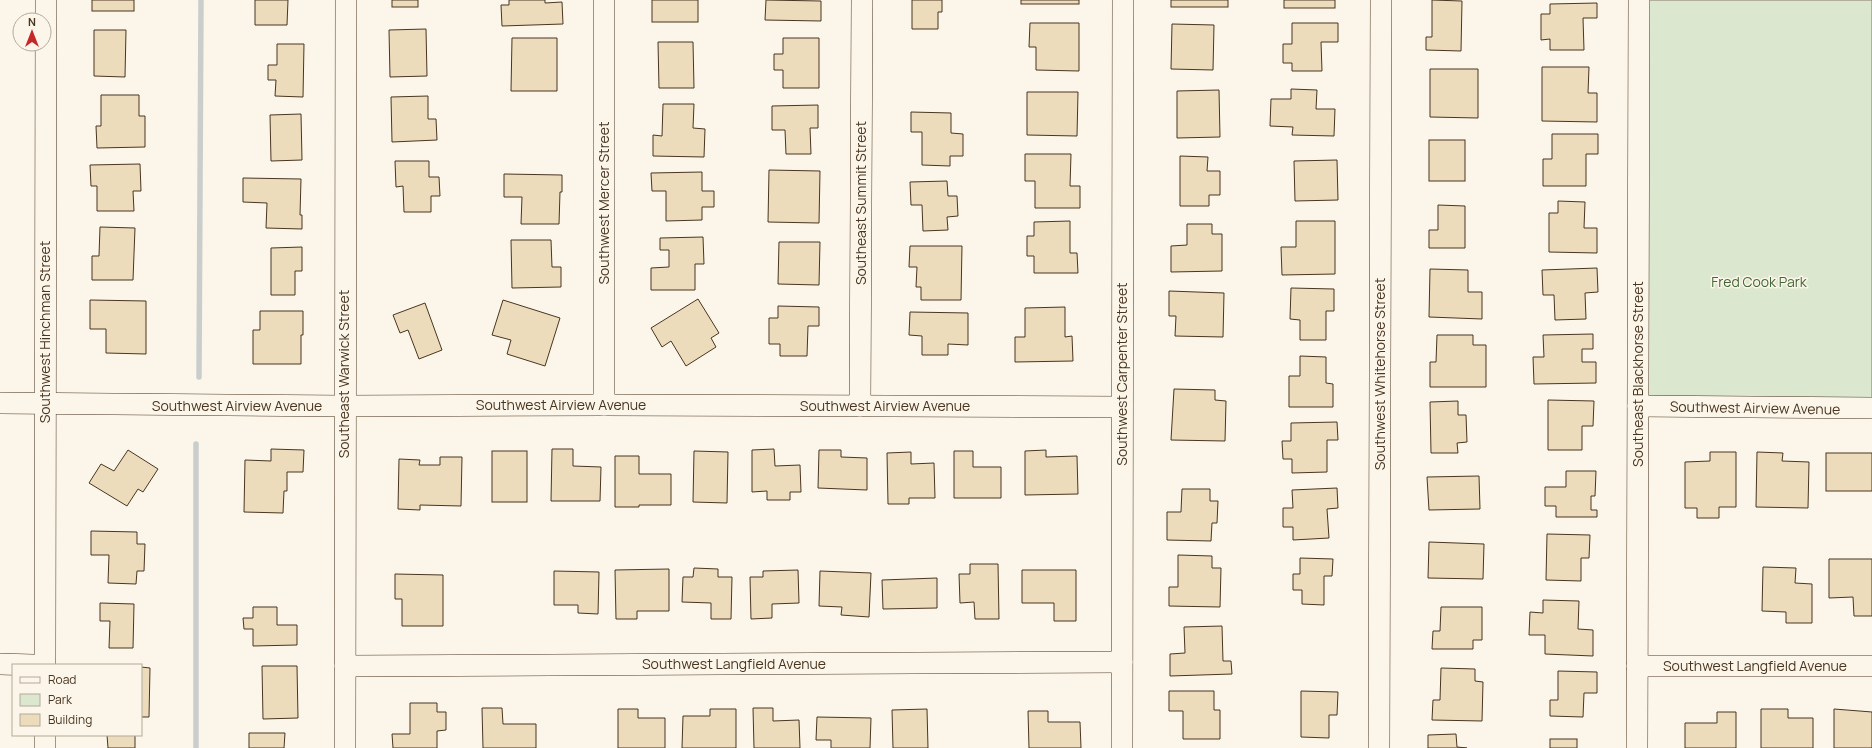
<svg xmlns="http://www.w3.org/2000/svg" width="1872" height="748" font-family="Manrope,sans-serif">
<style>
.green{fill:#dce7d0;stroke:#887966}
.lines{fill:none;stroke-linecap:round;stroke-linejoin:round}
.stream{stroke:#c9cecd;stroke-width:5.5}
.building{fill:#ecdcbc;stroke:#4a3520}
.minor-casing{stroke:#4a3520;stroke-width:22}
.minor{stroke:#fbf6e9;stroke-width:21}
.labels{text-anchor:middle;stroke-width:3;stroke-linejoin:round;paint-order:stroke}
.street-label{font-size:14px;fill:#4a3520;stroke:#fbf6e9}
.park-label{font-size:14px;fill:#436837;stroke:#fbf6e9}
</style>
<rect width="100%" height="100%" fill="#fbf6e9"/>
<!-- green -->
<polygon class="green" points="1649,0 1872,0 1872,402 1644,401"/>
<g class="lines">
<!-- stream -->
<g class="stream">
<polyline points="199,377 201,0"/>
<polyline points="196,748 196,444"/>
</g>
</g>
<!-- building -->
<g class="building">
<rect x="92" y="0" width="42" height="11"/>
<polygon points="255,0 288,0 287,25 255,25"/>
<rect x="392" y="0" width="26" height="7"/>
<polygon points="509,0 545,0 545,3 562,2 563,24 502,26 501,5 509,5"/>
<rect x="652" y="0" width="46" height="22"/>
<polygon points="766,0 821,1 821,21 765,20"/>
<polygon points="912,0 942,0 942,12 938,12 938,29 912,29"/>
<rect x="1021" y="0" width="58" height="4"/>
<rect x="1171" y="0" width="57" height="7"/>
<rect x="1284" y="0" width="51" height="8"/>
<polygon points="1432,0 1462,1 1461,51 1426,50 1426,37 1432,37"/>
<polygon points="1597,3 1597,18 1583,18 1584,50 1550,50 1550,39 1541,40 1541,14 1550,14 1550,4"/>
<polygon points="1030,23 1079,23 1079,71 1036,70 1036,47 1029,47"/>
<polygon points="1292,23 1338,23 1338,42 1321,42 1322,71 1292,71 1292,63 1283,63 1283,44 1292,44"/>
<polygon points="1172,24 1214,25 1213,70 1171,69"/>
<polygon points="426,29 427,76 390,77 389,30"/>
<polygon points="94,30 126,30 125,77 94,76"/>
<polygon points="512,38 557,38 557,91 511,91"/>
<polygon points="783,38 819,38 819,88 783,88 783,70 774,70 774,54 783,54"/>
<polygon points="658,42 693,42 694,88 659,88"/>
<polygon points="277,44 304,44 303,97 275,96 276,80 268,80 268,65 277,65"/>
<polygon points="1542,67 1589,67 1588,93 1597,93 1597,122 1542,121"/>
<polygon points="1430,69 1478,69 1478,118 1430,117"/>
<polygon points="1291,89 1317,90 1316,109 1335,109 1334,136 1292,135 1293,127 1270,126 1271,99 1291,99"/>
<polygon points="1219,90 1220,137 1177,138 1177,91"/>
<polygon points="1027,92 1078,92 1077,136 1027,135"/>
<polygon points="101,95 139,95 139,116 145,116 145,147 97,148 96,126 101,126"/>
<polygon points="428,96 428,119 436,119 437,140 392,142 391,97"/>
<polygon points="663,104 694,104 693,128 705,129 704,157 653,156 653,135 662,136"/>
<polygon points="818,105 818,128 810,128 811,154 786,154 785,130 772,130 772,106"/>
<polygon points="911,112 951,113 951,133 963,134 963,156 950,156 950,166 922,165 922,132 911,132"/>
<polygon points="301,114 302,160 271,161 270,115"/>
<polygon points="1552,134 1598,134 1598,154 1586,154 1586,186 1543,186 1543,159 1552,159"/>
<rect x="1429" y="140" width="36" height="41"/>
<polygon points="1025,154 1071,154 1070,186 1080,186 1080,208 1035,208 1035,181 1025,181"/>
<polygon points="1180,156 1208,157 1207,171 1220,171 1220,195 1209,195 1209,206 1180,206"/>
<polygon points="1337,160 1338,200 1295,201 1294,161"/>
<polygon points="395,161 429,161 429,177 439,177 440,196 431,196 431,212 404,212 403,186 396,187"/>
<polygon points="140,164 141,191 133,191 134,211 97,211 97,186 91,186 90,165"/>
<polygon points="769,170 820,171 819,223 768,222"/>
<polygon points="702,172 702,191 714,191 714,207 702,207 702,220 666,221 666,191 652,191 651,173"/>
<polygon points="504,174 562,175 562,192 560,192 559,224 521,224 522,197 504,197"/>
<polygon points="243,178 301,179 300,215 302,215 302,229 266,228 267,203 243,202"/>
<polygon points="947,181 948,196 957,196 958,216 947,217 948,230 923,231 922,205 911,205 910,182"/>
<polygon points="1558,201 1585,202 1584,228 1597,228 1597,253 1549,252 1549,213 1558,213"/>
<polygon points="1438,205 1465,206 1465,248 1429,248 1429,230 1438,230"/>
<polygon points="1070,221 1070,253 1077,253 1078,273 1034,273 1034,256 1027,256 1027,236 1034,236 1034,222"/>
<polygon points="1296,221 1335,221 1335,274 1282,275 1281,247 1296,247"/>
<polygon points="1187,224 1212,224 1212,234 1222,234 1222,271 1171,272 1171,246 1187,245"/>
<polygon points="100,227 135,228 133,280 92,280 92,256 99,256"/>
<polygon points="703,237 704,264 695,264 695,290 651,290 651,268 669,267 669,250 660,250 660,238"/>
<polygon points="511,240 551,240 552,267 561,267 561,287 512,288"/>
<polygon points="779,242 820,242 819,285 778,284"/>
<polygon points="910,246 962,246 961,300 921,300 921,287 916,287 917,267 909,267"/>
<polygon points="302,247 302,271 295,271 295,295 271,295 271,248"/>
<polygon points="1597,268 1598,292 1585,293 1586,319 1555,320 1554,295 1543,295 1542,270"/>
<polygon points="1430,269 1468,270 1468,292 1482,292 1482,319 1429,317"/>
<polygon points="1291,288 1334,289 1334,311 1326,311 1326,340 1300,340 1300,320 1290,319"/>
<polygon points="1169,291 1224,293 1223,337 1175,336 1176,316 1169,316"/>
<polygon points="698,299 719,333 711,338 716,347 686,366 671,341 662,347 651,328"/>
<polygon points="90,300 146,301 146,354 106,353 106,329 90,329"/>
<polygon points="503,300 560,318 545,366 507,354 511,340 492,335"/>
<polygon points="425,303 442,350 419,359 408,330 400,333 393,315"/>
<polygon points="778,306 819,307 819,326 808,326 807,356 780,356 780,344 769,344 769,318 778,318"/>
<polygon points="1065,307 1065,337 1072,336 1073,361 1015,362 1015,337 1025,337 1025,308"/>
<polygon points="260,311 303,311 303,335 301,335 301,364 253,364 253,330 260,330"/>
<polygon points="910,312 968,313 968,345 948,344 948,355 922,355 922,336 909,335"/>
<polygon points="1593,334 1593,349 1582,349 1582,362 1596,362 1596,383 1534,384 1533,357 1544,357 1543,335"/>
<polygon points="1437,335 1473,335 1473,345 1486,345 1486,387 1430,387 1430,362 1436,362"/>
<polygon points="1300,356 1326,357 1326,383 1333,384 1333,407 1289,407 1289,376 1300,376"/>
<polygon points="1174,389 1215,390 1215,400 1226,401 1225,441 1171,440"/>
<polygon points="1548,400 1594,401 1593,426 1582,426 1582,450 1548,450"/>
<polygon points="1458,401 1458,415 1466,415 1467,442 1457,443 1458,453 1431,453 1430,402"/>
<polygon points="1337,422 1338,440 1327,440 1327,472 1292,473 1292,459 1283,459 1282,441 1291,441 1291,423"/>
<polygon points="271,449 304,450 303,472 287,472 287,491 284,491 283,513 244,512 245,460 271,461"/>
<polygon points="552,449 573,449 573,466 601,467 600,501 551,501"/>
<polygon points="774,449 775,466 800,465 801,492 790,492 790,500 767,500 767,491 752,492 752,450"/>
<polygon points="128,450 158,469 143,492 138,489 127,506 89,483 101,464 114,471"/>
<polygon points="819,450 841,450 841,457 867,458 867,490 818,488"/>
<polygon points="1046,450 1046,457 1077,456 1078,494 1025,495 1025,451"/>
<rect x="492" y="451" width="35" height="51"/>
<polygon points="694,451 728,452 727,503 693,502"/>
<polygon points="954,451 973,451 973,467 1001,467 1001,498 954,498"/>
<polygon points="911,452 911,464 934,463 935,498 909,498 909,504 888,504 887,453"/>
<polygon points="1710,452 1736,452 1736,507 1719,507 1719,518 1697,518 1697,508 1685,508 1685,462 1710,461"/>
<polygon points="1757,452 1783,453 1782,461 1809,462 1808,508 1756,507"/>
<rect x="1826" y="453" width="46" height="38"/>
<polygon points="615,456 639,456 639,474 671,474 671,505 639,505 639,507 615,507"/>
<polygon points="440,457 462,457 461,506 420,505 420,510 398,509 399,459 420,460 419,465 440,465"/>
<polygon points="1566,471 1596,471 1595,496 1591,496 1591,510 1597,510 1597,517 1556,517 1556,506 1545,506 1545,487 1566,487"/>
<polygon points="1479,476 1480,509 1429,510 1427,477"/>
<polygon points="1337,488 1338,508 1327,509 1329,538 1293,540 1293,527 1283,527 1283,508 1293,508 1292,490"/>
<polygon points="1182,489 1210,489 1210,501 1218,501 1217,523 1212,523 1211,541 1167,540 1167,512 1181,512"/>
<polygon points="91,531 137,532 137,544 145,544 144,571 137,571 136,584 108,583 109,555 91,555"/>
<polygon points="1547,534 1590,535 1589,558 1581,558 1581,581 1546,580"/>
<polygon points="1429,542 1484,544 1483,579 1428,578"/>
<polygon points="1178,555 1212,556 1212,568 1221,568 1220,607 1169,606 1169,587 1178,587"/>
<polygon points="1300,558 1333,559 1332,576 1324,576 1324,605 1302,604 1302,590 1293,590 1293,574 1300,574"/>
<polygon points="1829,559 1872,559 1872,616 1854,616 1853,597 1829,598"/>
<polygon points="970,564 998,564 999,619 975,619 974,602 960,603 959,574 970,574"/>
<polygon points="1763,567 1796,568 1795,583 1812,584 1812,623 1786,623 1786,612 1762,611"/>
<polygon points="694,568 718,569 718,577 732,577 731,619 711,619 711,603 682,602 683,577 693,577"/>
<polygon points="669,569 669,611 637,611 637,619 616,619 615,570"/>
<polygon points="798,570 799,603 772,604 772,618 751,619 750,577 763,577 763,571"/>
<polygon points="1022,570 1076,570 1076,621 1054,621 1054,603 1022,603"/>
<polygon points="554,571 599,572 598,614 578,613 578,605 554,605"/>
<polygon points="820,571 871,573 869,617 841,615 842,607 819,606"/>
<polygon points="395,574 443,575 443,626 402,626 402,599 395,599"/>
<polygon points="937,578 937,608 883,609 882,580"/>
<polygon points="1543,600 1579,601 1578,629 1593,630 1593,656 1545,654 1545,635 1529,635 1530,612 1543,613"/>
<polygon points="100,603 134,604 133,648 109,648 110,621 100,621"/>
<polygon points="253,607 277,607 277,625 297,625 297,645 253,646 253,629 244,629 243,618 253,618"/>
<polygon points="1441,607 1482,607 1482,640 1473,640 1473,649 1432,649 1433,631 1440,631"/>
<polygon points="1222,626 1223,661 1231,661 1232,674 1170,676 1170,654 1185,653 1184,627"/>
<polygon points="262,666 297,666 298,718 263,719"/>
<polygon points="141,667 150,668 149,717 141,717"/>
<polygon points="1441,668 1475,669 1475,681 1483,682 1482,721 1432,720 1433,700 1440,700"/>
<polygon points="1558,671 1597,672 1597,693 1584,693 1583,717 1550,716 1550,700 1558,700"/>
<polygon points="1169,691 1214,691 1214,710 1220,710 1220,739 1183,739 1183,711 1169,711"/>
<polygon points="1301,691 1338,692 1337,715 1329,715 1329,738 1301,737"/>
<polygon points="410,703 437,703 437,712 446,712 446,730 437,731 437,748 393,748 392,734 410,734"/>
<polygon points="482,708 502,708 503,724 536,724 536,748 483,748"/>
<polygon points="753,708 773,708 773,721 799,720 800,748 754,748"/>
<polygon points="618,709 638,709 638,718 665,718 665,748 618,748"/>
<polygon points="710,709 736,709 736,748 682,748 683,716 710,716"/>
<polygon points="927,709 928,748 893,748 892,710"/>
<polygon points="1761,709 1788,709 1788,718 1813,718 1813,748 1761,748"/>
<polygon points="1834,709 1872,712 1872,748 1834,748"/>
<polygon points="1028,711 1048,711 1048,722 1080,722 1081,748 1029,748"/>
<polygon points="1717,712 1736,712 1736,748 1685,748 1685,723 1717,723"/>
<polygon points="817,717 871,718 870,748 831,748 831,740 816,740"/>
<polygon points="249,733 285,733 284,748 249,748"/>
<polygon points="1456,734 1457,747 1467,748 1428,748 1428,735"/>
<polygon points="107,735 135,735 135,748 108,748"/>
<rect x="1550" y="739" width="27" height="9"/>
</g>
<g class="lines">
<defs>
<g id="minor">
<polyline points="0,403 344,406 604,405 1122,407"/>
<polyline points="604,405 604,0"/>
<polyline points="860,406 862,0"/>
<polyline points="1638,406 1872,408"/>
<polyline points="0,664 33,665"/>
<polyline points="45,665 46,0"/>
<polyline points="345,666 1122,662"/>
<polyline points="1637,666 1872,666"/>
<polyline points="45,735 45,748"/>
<polyline points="345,748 346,0"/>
<polyline points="1122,748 1123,0"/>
<polyline points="1379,748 1381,0"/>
<polyline points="1637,748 1639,0"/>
</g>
</defs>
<!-- minor casing -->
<use href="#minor" class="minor-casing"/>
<!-- minor -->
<use href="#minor" class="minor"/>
</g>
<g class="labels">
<!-- street labels -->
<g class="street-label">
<text transform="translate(604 203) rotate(-90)" y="5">Southwest Mercer Street</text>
<text transform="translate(861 203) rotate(-90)" y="5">Southeast Summit Street</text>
<text transform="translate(45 332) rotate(-90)" y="5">Southwest Hinchman Street</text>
<text transform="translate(344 374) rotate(-90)" y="5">Southeast Warwick Street</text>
<text transform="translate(1122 374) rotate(-90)" y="5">Southwest Carpenter Street</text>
<text transform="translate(1380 374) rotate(-90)" y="5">Southwest Whitehorse Street</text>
<text transform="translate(1638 374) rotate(-90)" y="5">Southeast Blackhorse Street</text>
<text x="561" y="410">Southwest Airview Avenue</text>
<text x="237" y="411">Southwest Airview Avenue</text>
<text x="885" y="411">Southwest Airview Avenue</text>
<text transform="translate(1755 408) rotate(1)" y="5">Southwest Airview Avenue</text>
<text x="734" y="669">Southwest Langfield Avenue</text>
<text x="1755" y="671">Southwest Langfield Avenue</text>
</g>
<!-- park labels -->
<g class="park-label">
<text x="1759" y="287">Fred Cook Park</text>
</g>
</g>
<!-- legend -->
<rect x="12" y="664" width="130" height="72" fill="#fbf6e9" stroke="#b4a999"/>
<rect x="20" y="677" width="20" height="6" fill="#fbf6e9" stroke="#b4a999"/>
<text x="48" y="684" font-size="12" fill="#4a3520">Road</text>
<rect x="20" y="694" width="20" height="12" fill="#dce7d0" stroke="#b4a999"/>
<text x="48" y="704" font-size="12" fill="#4a3520">Park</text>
<rect x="20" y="714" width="20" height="12" fill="#ecdcbc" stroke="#b4a999"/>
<text x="48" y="724" font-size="12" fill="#4a3520">Building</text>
<!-- north arrow -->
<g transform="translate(32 32)"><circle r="19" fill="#fbf6e9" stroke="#b4a999"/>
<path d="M0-3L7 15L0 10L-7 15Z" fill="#c62828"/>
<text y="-6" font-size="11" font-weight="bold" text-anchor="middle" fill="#4a3520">N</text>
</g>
</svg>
